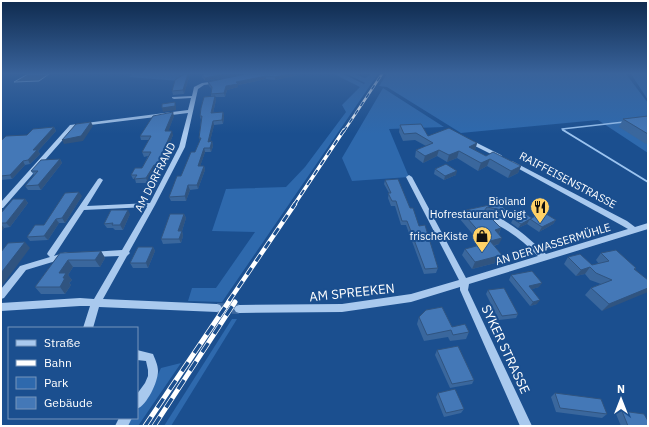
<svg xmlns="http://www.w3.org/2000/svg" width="649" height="427" font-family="'IBM Plex Sans',sans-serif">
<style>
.green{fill:#2e69ad}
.water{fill:#3c6290;stroke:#9cc4f0}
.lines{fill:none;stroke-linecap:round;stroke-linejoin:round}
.stream-far1{stroke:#9cc4f0;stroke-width:1.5}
.stream{stroke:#9cc4f0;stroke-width:2}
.minor-tunnel{stroke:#3d69a0;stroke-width:10;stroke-dasharray:10 5;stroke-linecap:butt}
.minor{fill:#a9c9ee;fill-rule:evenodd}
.rail-far3-casing{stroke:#fff;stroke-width:2.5}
.rail-far2-casing{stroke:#fff;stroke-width:3.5}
.rail-far1-casing{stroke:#fff;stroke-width:4.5}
.rail-casing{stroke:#fff;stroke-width:5}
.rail-far3{stroke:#1b4f8f;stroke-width:1.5;stroke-dasharray:5;stroke-linecap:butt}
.rail-far2{stroke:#1b4f8f;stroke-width:2;stroke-dasharray:6;stroke-linecap:butt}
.rail-far1{stroke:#1b4f8f;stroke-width:3;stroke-dasharray:8;stroke-linecap:butt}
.rail{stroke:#1b4f8f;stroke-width:3.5;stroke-dasharray:11;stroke-linecap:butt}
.wall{fill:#3a679d}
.shaded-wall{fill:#305480}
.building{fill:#4478b7;stroke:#305480}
.labels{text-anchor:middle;stroke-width:4;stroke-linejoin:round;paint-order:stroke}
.street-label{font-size:11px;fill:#fff;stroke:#1b4f8f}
.poi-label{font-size:11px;fill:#fff;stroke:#1b4f8f;text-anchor:end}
.near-street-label{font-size:13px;fill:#fff;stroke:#1b4f8f}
</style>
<rect width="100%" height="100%" fill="#1b4f8f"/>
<!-- green -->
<g class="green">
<polygon points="132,74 186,74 179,81 129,77"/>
<polygon points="334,74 343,74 364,84 365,83 347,74 355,74 365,78 371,74 378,74 222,302 188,301 192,288 216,288 255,232 212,231 226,189 286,187 305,167 346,112 342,105 360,87"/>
<polygon points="387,74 626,74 648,103 648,153 598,120 461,133 387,87 379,86"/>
<polygon points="631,74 648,74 648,100"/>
<polygon points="383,88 444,127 389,129 409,177 352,181 342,158"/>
<polygon points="232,319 237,319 171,426 164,426"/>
<polygon points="181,363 138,426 126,426 132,418 137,418 137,411 148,395 161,368"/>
</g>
<!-- water -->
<polygon class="water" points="28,74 49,74 39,81 14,82"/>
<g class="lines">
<!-- stream-far1 -->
<polyline class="stream-far1" points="565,131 562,129 624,122"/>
<!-- stream -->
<polyline class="stream" points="563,130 648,182"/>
<!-- minor-tunnel -->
<polyline class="minor-tunnel" points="217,308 239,309"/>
<!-- minor -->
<g class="minor">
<polygon points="216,81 217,81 217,83 204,85 198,89 185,147 155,205 129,252 130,253 127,256 103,299 217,304 220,305 222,308 220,311 217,312 99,307 93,328 83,328 90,306 80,306 1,311 1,303 80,298 94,299 119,256 94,257 91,256 90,254 91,252 122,250 147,207 84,210 54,256 66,252 69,253 70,255 69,257 26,270 4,298 1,299 1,289 20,266 50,257 47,254 48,252 98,179 100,178 103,180 87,206 150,203 179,147 188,113 74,127 3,208 1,208 1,202 70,125 188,110 191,98 174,99 172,98 172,97 192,96 194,87 202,83"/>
<polygon points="469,139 501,155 502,156 499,158 467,142 467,140"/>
<path d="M512,161L627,221L635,227L648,223V229L469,284L468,290L532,426H520L460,290V287L411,302L342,312L239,313L236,312L234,309L236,306L239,305L342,304L411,294L459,280L406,177L409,175L412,177L466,278L538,256C522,240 506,227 484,219L483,217L484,215C502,212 534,243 546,254L628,229L621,225L510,164L509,163Z"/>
<path d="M137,350L153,354C155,359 158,365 158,371C158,382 147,405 137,409V394L145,383L148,376V370L146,361L137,360Z"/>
<polygon points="119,418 132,418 128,426 115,426"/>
</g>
<defs>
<polyline id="rail-far3" points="344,131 382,74"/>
<polyline id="rail-far2" points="294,205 344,130"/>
<polyline id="rail-far1" points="229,301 295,204"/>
<g id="rail">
<polyline points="145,426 230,300"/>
<polyline points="154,426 235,302"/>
</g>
</defs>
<!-- rail-far3 casing -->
<use href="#rail-far3" class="rail-far3-casing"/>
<!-- rail-far2 casing -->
<use href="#rail-far2" class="rail-far2-casing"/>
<!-- rail-far1 casing -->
<use href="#rail-far1" class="rail-far1-casing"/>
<!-- rail casing -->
<use href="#rail" class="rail-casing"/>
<!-- rail-far3 -->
<use href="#rail-far3" class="rail-far3"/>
<!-- rail-far2 -->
<use href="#rail-far2" class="rail-far2"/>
<!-- rail-far1 -->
<use href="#rail-far1" class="rail-far1"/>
<!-- rail -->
<use href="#rail" class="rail"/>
</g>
<!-- wall -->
<g class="wall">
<polygon points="184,74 190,74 184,94 173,95 172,91"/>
<polygon points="202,74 243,74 205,81 202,77"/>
<polygon points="245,74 298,75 275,80 266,79 238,85 238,87 227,90 225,97 215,97 216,100 213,113 223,112 224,116 223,124 214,125 210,141 212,141 213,146 211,152 205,152 200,166 204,166 205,170 198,189 190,190 186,201 171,201 169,197 195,152 200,140 199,138 201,120 200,116 211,97 211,94 212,89 209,86 208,82"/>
<polygon points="174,116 168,131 173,135 159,169 155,169 148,183 136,183 135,179 133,179 131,175 142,168 148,156 144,157 142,152 149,140 141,140 140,136"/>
<polygon points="648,116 648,143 646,144 619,127 623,119"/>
<polygon points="400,125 428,136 477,143 475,150 486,156 521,166 518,173 508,178 487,166 478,171 457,158 447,162 437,156 423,163 415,157 416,150 426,146 415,140 403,141 399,132"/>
<polygon points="54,127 56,131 38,151 40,154 30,164 25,165 12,179 1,180 1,141 27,135"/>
<polygon points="60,159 62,163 41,190 28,190 25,186 34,175 31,171"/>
<polygon points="435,169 456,175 444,180 434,174"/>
<polygon points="385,180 410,208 419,226 438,268 436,273 424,274 406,225 401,225 395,206 391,206 388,198 389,193 384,184"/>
<polygon points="82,196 65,223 59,223 48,240 30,241 27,237 44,225"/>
<polygon points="25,199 28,203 10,227 4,228 1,232 1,213"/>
<polygon points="499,203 507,211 504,217 487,214 501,228 499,234 499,244 494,246 502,255 499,262 472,269 462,255 465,249 477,246 474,242 476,238 459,218 461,211"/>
<polygon points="130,214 123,230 115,230 113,228 107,228 104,224"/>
<polygon points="184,214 186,218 182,231 183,236 181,243 163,244 161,239"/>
<polygon points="532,218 556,220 553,224 539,232 527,224 518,228 511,223 513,219"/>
<polygon points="153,247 155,251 148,268 133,268 130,263"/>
<polygon points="101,251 105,258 100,267 73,267 68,275 72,280 69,283 71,285 65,294 41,294 35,287 60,253"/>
<polygon points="601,253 636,268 635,270 648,280 602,311 585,295 591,288 601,284 590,280 585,274 576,276 564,264 568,257 592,265 599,264 596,260"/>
<polygon points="511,275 539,287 532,289 537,304 530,306 509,280"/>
<polygon points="488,290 518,314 516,318 499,320 486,294"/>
<polygon points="419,317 452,327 469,332 466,339 450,341 448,337 424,341 417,324"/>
<polygon points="437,350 474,380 472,384 450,388 435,355"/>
<polygon points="438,393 464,409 461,413 444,417 436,397"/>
<polygon points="555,393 607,414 602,418 556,412 551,397"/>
<polygon points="622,411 648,426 621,426 616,414"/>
</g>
<!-- shaded-wall -->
<g class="shaded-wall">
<polygon points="188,74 190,74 184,94 183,90"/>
<polygon points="224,74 243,74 205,81 205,78"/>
<polygon points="289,74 298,74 298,75 275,80 275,77"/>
<polygon points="266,76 266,79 238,85 238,87 227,90 225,97 224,93 226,86 236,82"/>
<polygon points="215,96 216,100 212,117 211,113"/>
<polygon points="175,102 176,106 176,110 163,112 162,108"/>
<polygon points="173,112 174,116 167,135 165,131"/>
<polygon points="223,112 224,116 223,124 222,120"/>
<polygon points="213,121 214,125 209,146 208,142"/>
<polygon points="91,122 93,126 83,141 64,144 62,140"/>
<polygon points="54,127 56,131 38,151 40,154 30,164 28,160 33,150"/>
<polygon points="172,131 173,135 159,169 157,165"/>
<polygon points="212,141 213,146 211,152 210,148"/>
<polygon points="477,143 475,150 467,153 469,147"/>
<polygon points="204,148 205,152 199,170 198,166"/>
<polygon points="439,150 437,156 423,163 425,156"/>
<polygon points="459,151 457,158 447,162 449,155"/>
<polygon points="60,159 62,163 41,190 38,185"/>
<polygon points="490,159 487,166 478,171 481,163"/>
<polygon points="23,161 25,165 12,179 10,175"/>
<polygon points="154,165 155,169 148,183 146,178"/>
<polygon points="204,166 205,170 198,189 197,185"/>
<polygon points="521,166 518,173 508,178 511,171"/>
<polygon points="457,171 456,175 444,180 445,176"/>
<polygon points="188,185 190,190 186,201 185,196"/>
<polygon points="79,192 82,196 65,223 62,218"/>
<polygon points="25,199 28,203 10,227 6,223"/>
<polygon points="128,210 130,214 123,230 120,225"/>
<polygon points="184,214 186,218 182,231 183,236 181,243 179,239 178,231"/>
<polygon points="56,219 59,223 48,240 44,236"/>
<polygon points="530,219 527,224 518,228 521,224"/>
<polygon points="556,220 553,224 539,232 542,227"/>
<polygon points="1,224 4,228 1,232"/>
<polygon points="501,228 498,235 495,230"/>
<polygon points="502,238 499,244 487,247 490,241"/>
<polygon points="25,242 30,248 1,287 1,273"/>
<polygon points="153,247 155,251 148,268 146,263"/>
<polygon points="101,251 105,258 100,267 95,260"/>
<polygon points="502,255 499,262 472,269 475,262"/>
<polygon points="68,260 73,267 68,275 72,280 69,283 71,285 65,294 60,287 59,273"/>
<polygon points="590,267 585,274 576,276 581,270"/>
<polygon points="542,283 539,287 526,291 529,286"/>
<polygon points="648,288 648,292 602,311 609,304"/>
<polygon points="540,300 537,304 530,306 533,302"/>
</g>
<!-- building -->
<g class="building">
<polygon points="184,74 188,74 183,90 172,91 175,80"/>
<polygon points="202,74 224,74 205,78"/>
<polygon points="245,74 289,74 275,77 266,76 236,82 238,84 226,86 224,93 211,94 212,87 208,82"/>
<polygon points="215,96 211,113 223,112 222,120 213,121 208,142 212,141 210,148 204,148 198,166 204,166 197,185 188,185 185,196 169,197 177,176 181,176 191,152 195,152 201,138 199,138 202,116 200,116 201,108 204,97"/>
<polygon points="175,102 175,106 162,108 162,104"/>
<polygon points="173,112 165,131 172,131 157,165 154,165 146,178 134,179 137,175 131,175 135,168 142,168 151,152 142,152 151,136 140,136 153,116"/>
<polygon points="648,116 648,134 623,119"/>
<polygon points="91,122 81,136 62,140 76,124"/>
<polygon points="421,124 428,136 449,128 477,143 469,147 486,156 493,152 521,166 511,171 490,159 481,163 459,151 449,155 439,150 425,156 416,150 433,143 416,133 404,134 400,125"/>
<polygon points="54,127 33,150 37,150 28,160 23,161 10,175 1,176 1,141 6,136 27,135 33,129"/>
<polygon points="60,159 38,185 25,186 38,171 31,171 41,160"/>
<polygon points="446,164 457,171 445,176 435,169"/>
<polygon points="398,179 410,208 413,208 419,226 425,225 438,268 425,269 407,221 402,221 396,201 392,201 388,193 391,193 385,180"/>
<polygon points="79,192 62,218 56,219 44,236 27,237 35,225 44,225 65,193"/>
<polygon points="13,199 25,199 6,223 1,223 1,213"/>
<polygon points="499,203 507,211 487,207 484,211 501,228 495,230 502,238 490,241 502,255 475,262 465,249 484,244 477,236 481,234 461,211"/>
<polygon points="111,210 128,210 120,225 112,225 113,223 104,224"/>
<polygon points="543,212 556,220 542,227 530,219"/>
<polygon points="524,213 532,218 521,224 513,219"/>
<polygon points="170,214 184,214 178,231 182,231 179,239 161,239"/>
<polygon points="25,242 1,273 1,252 8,243"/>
<polygon points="138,247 153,247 146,263 130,263"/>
<polygon points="616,250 636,268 634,269 648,280 648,288 609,304 591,288 612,280 596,273 590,267 581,270 568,257 580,254 592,265 609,261 601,253"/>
<polygon points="101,251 95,260 68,260 59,273 66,273 63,278 65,278 60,287 35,287 60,253"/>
<polygon points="532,271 542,283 529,286 540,300 533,302 511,275"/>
<polygon points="504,288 518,314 502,316 488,290"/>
<polygon points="442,307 452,327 465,324 469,332 453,335 451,330 427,335 419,317 426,310"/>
<polygon points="458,346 474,380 452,384 437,350"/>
<polygon points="455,389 464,409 446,413 438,393"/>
<polygon points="555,393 601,399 607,414 560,408"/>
<polygon points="622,411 644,414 648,421 648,426 628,426"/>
</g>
<!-- sky -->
<linearGradient id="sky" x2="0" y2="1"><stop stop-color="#0f2b4f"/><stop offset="0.55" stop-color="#39639b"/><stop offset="1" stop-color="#39639b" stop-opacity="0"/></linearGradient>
<rect width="649" height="134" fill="url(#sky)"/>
<!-- icons -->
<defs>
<symbol id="restaurant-pin" viewBox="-11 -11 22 30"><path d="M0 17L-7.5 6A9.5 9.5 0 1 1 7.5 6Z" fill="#ffd166" stroke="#1b4f8f"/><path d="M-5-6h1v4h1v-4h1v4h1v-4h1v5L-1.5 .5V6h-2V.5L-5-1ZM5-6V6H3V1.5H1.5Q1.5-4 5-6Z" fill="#111"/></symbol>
<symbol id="shop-pin" viewBox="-11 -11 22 30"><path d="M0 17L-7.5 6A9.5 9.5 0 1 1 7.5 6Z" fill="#ffd166" stroke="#1b4f8f"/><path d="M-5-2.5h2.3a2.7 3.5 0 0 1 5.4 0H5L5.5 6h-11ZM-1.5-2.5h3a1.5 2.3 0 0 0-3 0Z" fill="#111"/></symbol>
</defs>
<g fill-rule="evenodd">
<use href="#restaurant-pin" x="529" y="196" width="22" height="30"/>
<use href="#shop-pin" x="471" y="225" width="22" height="30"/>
</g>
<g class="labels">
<!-- street labels -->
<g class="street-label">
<text transform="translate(155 177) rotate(-63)" y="4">AM DORFRAND</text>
<text transform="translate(568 180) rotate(28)" y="4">RAIFFEISENSTRASSE</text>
<text transform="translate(553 244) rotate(-17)" y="4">AN DER WASSERMÜHLE</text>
</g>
<!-- poi labels -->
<g class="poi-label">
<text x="526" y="205">Bioland<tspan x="526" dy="13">Hofrestaurant Voigt</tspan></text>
<text x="468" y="240">frischeKiste</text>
</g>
<!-- near-street labels -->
<g class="near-street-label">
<text transform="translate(352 292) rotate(-6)" y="5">AM SPREEKEN</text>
<text transform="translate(506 349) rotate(65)" y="5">SYKER STRASSE</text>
</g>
</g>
<!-- border -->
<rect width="649" height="427" fill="none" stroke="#ffffff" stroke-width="4"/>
<!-- legend -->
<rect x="8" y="327" width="130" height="92" fill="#1b4f8f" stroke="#7695bc"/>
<rect x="16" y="340" width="20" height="6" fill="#a9c9ee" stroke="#7695bc"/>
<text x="44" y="347" font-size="12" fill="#ffffff">Straße</text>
<rect x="16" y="360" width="20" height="6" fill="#ffffff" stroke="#7695bc"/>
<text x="44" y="367" font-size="12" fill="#ffffff">Bahn</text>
<rect x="16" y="377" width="20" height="12" fill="#2e69ad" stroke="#7695bc"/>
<text x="44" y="387" font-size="12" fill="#ffffff">Park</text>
<rect x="16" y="397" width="20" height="12" fill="#4478b7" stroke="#7695bc"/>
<text x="44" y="407" font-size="12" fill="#ffffff">Gebäude</text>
<!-- north arrow -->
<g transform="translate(621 399)" stroke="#1b4f8f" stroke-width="3" paint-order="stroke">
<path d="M0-3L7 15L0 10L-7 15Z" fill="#ffffff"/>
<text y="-6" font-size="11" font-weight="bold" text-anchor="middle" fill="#ffffff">N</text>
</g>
</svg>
